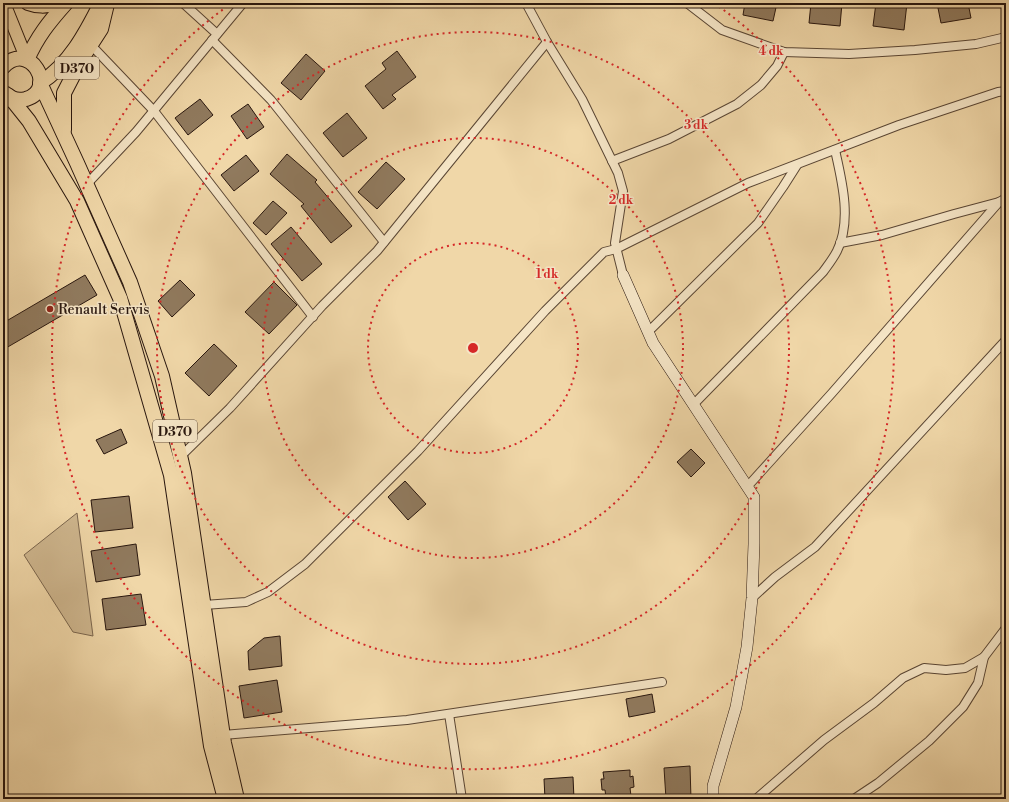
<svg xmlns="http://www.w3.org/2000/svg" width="1009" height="802" font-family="'Libre Bodoni',serif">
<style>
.green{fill:#ceb68e;stroke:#7b664e}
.building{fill:#907a5e;stroke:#28160e}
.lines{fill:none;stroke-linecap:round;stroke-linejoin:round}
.street-casing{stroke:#5a4634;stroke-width:10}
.secondary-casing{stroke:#28160e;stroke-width:12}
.primary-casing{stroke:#28160e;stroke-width:14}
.highway-casing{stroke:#28160e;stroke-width:16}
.street{stroke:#f5e5c6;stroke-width:8}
.secondary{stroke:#f5e5c6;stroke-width:11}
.primary{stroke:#f0d7a8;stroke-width:12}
.highway{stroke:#f0d7a8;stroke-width:14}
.ring{fill:none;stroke:#d62828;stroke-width:2;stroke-dasharray:2 4}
.poi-dot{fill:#8f2418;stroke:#f5e5c6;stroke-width:1.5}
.labels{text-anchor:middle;stroke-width:3;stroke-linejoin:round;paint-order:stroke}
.shield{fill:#f5e5c6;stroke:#665445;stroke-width:1}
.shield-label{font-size:13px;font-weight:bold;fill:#28160e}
.poi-label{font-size:14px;fill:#28160e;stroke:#f5e5c6;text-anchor:start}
.centre{fill:#d62828;stroke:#f5e5c6;stroke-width:2}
.ring-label{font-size:12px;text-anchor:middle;font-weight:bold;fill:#d62828;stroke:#f5e5c6;stroke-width:3;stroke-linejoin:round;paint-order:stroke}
</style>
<rect width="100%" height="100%" fill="#f0d7a8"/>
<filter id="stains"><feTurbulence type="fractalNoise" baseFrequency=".005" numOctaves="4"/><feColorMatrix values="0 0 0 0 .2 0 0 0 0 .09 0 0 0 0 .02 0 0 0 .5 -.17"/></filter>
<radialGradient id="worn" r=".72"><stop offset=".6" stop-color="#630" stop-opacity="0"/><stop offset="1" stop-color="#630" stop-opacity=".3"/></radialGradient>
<!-- green -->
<polygon class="green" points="77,513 93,636 73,632 24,555"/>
<!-- building -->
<g class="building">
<polygon points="745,3 777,3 773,21 743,15"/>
<polygon points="811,3 842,3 840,26 809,23"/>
<polygon points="876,3 907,3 904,30 873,26"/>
<polygon points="937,3 968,3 971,18 941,23"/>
<polygon points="397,51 416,77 392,95 396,99 383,109 365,86 386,69 382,63"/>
<polygon points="306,54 325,71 301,100 281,83"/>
<polygon points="200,99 213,115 188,135 175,118"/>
<polygon points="248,104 264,127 247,139 231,116"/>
<polygon points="347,113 367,138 343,157 323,133"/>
<polygon points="287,154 317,180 315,182 352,226 331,243 301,206 304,204 270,174"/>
<polygon points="246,155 259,171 234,191 221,175"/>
<polygon points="386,162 405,179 377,209 358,192"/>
<polygon points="273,201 287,213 266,235 253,223"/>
<polygon points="291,227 322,264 302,281 271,244"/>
<polygon points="85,275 97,295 6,348 3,343 3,323"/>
<polygon points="180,280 195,295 172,317 158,301"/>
<polygon points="274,282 297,305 269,334 245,312"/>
<polygon points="214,344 237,366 209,396 185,373"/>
<polygon points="121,429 127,443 104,454 96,440"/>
<polygon points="691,449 705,463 691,477 677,462"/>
<polygon points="405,481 426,504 408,520 388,497"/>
<polygon points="129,496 133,528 95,532 91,500"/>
<polygon points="136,544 140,575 96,582 91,551"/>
<polygon points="141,594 146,625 106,630 102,599"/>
<polygon points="280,636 282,666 249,670 248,651 264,638"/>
<polygon points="277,680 282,712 244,718 239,686"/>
<polygon points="652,694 655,712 629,717 626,699"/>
<polygon points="690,766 691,799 666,799 664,768"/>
<polygon points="630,770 630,777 633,776 634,787 630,788 631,796 606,798 605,790 602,790 601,779 604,779 603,772"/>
<polygon points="573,777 574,799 545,799 544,779"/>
</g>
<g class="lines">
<defs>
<g id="street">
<polyline points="183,3 217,34"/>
<polyline points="526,3 547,42 582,99 618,173 623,191 615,243 623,275"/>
<polyline points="687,3 722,30 784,52 849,54 915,50 976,44 1006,37"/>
<polyline points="212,40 271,100 384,242"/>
<polyline points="91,45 154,111 313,317"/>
<polyline points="612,161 669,139 737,104 761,85 777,66 784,52"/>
<polyline points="87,184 136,132 243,3"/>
<polyline points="840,243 882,235 954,214 999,202"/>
<polyline points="648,332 758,223 783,187 797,165"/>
<path d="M693,405L823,272C828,265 833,259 837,251C852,221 842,181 835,150"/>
<polyline points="181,456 230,408 322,306 377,251 547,42"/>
<polyline points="747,487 832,393 999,202 1006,198"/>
<polyline points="752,598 775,577 815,547 1006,340"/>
<polyline points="204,605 246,602 268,592 305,564 418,451 545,311 604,252 616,249 748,183 899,125 998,92 1006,91"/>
<polyline points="449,714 462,799"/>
<polyline points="223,735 407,720 662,682"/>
<polyline points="756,799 824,740 874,703 903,678 924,668 946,670 965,668 984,657 1006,628"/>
<polyline points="854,799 878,783 929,741 963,707 978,683 984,657"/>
</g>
<polyline id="secondary" points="623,275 653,343 754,497 754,544 752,598 747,647 736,707 713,786 713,799"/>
<polyline id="primary" points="4,3 27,60"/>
<g id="highway">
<path d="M28,3C36,6 47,7 54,3"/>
<path d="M101,3C86,33 69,65 40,83L77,163L130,282L162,376L184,473L224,743L237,799"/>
<path d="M27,60C37,37 49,22 66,3"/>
<path d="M3,67C29,39 59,89 26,99C18,101 11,99 6,94"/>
<polyline points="3,102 9,96 29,121 77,201 120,298 171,475 211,746 225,799"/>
<polyline points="64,130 64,93 81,60 101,29 107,4"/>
</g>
</defs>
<!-- street casing -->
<use href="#street" class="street-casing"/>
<!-- secondary casing -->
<use href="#secondary" class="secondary-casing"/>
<!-- primary casing -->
<use href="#primary" class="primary-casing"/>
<!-- highway casing -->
<use href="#highway" class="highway-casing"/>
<!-- street -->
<use href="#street" class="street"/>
<!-- secondary -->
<use href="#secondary" class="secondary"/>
<!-- primary -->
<use href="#primary" class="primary"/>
<!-- highway -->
<use href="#highway" class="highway"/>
</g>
<!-- distance rings -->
<g class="ring">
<circle cx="473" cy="348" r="105"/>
<circle cx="473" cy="348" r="210"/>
<circle cx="473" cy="348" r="316"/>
<path d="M714 3A421 421 0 1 1 232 3"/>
</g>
<!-- markers -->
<circle class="poi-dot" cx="50" cy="309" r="4"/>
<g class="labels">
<!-- shield labels -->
<g class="shield">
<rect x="55" y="57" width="44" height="22" rx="3"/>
<rect x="153" y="420" width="44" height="22" rx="3"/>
</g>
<g class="shield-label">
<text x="77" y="73">D370</text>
<text x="175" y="436">D370</text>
</g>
<!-- poi labels -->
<g class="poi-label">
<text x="58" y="314">Renault Servis</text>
</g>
</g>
<circle cx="473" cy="348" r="6" class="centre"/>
<g class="ring-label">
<text x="771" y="55">4 dk</text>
<text x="696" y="129">3 dk</text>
<text x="621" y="204">2 dk</text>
<text x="547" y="278">1 dk</text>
</g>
<!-- margin -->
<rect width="1009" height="802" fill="none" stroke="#f0d7a8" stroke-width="16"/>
<rect x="4" y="4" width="1001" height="794" fill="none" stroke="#28160e" stroke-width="2"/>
<rect x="8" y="8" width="993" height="786" fill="none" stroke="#28160e"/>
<rect width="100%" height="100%" filter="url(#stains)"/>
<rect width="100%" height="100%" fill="url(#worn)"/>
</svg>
